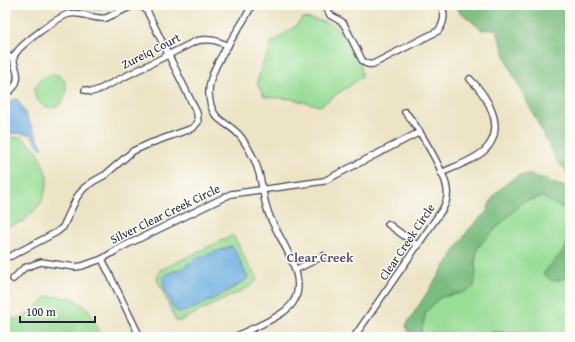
<svg xmlns="http://www.w3.org/2000/svg" width="575" height="342" font-family="'Gentium Book Plus',serif">
<style>
.green{fill:#99dd96;stroke:#5e8068;fill-rule:evenodd}
.forest{fill:#7abc7f;stroke:#4e6f5d}
.water{fill:#6cade0;stroke:#47688e}
.lines{fill:none;stroke-linecap:round;stroke-linejoin:round}
.minor-casing{stroke:#403f50;stroke-width:8}
.minor{stroke:#fff;stroke-width:5.5}
.labels{text-anchor:middle;stroke-width:3;stroke-linejoin:round;paint-order:stroke}
.street-label{font-size:12px;fill:#22223b;stroke:#fdfcf7}
.neighbourhood-label{font-size:13px;font-weight:bold;fill:#615271;stroke:#fdfcf7}
</style>
<rect width="100%" height="100%" fill="#fdfcf7"/>
<filter id="ink" filterUnits="userSpaceOnUse"><feTurbulence type="fractalNoise" baseFrequency=".025" numOctaves="2"/><feDisplacementMap in="SourceGraphic" scale="8" xChannelSelector="R" yChannelSelector="G"/><feConvolveMatrix kernelMatrix="1 2 1 2 8 2 1 2 1" color-interpolation-filters="sRGB"/></filter>
<filter id="wash" filterUnits="userSpaceOnUse"><feTurbulence type="fractalNoise" baseFrequency=".012" numOctaves="4" result="noise"/><feDisplacementMap in="SourceGraphic" scale="16" xChannelSelector="R" yChannelSelector="G"/><feGaussianBlur stdDeviation="0.9" result="paint"/><feColorMatrix in="noise" values="0 0 0 0 0 0 0 0 0 0 0 0 0 0 0 0 0 1.4 0 .05"/><feComposite in="paint" operator="in"/></filter>
<g filter="url(#wash)">
<rect width="100%" height="100%" fill="#ede4c6"/>
<!-- green -->
<g class="green">
<path d="M78,5H112C101,11 89,11 78,5Z"/>
<path d="M302,18C314,19 331,22 341,30C353,38 362,63 362,77L320,106L292,99L264,97L257,83L261,66L269,53L271,43L297,25Z"/>
<path d="M50,74C77,72 67,119 43,105C37,102 35,96 34,89L39,81Z"/>
<polygon points="22,137 38,151 47,176 47,185 42,201 34,211 24,221 7,227 5,226 5,140 10,138"/>
<polygon points="542,197 556,205 566,208 570,214 570,238 554,281 570,277 570,337 526,337 524,333 492,331 491,337 420,337 426,312 435,302 441,297 452,295 476,272 475,263 477,249 484,240 523,202"/>
<path d="M233,235C242,249 246,266 258,278L253,285L180,321H176L157,279L160,270ZM231,246C238,253 239,264 245,272L239,285L202,305L184,312L174,309L167,294L173,271L183,268L195,259Z"/>
<polygon points="48,296 73,298 89,310 102,337 5,337 5,320 22,318 35,309"/>
</g>
<!-- forest -->
<g class="forest">
<polygon points="452,5 570,5 570,180 565,169 558,163 508,64 497,32 497,29 482,30"/>
<path d="M520,175C539,173 549,184 566,187L570,181V214L566,208L556,205L542,197L523,202L484,240L477,249L475,263L476,272L474,287L462,293L441,297L435,302L426,312L420,337H410L406,325L469,229L488,210C489,197 508,180 520,175Z"/>
<polygon points="570,238 570,277 553,281 543,274 565,249"/>
<polygon points="492,331 524,333 526,337 491,337"/>
</g>
<!-- water -->
<g class="water">
<polygon points="15,99 18,100 43,148 40,148 30,134 5,133 5,105"/>
<path d="M232,246L235,250L248,278C240,285 187,315 178,312C173,311 169,299 167,294C163,287 161,280 166,274L183,268L195,259Z"/>
</g>
</g>
<g filter="url(#ink)">
<g class="lines">
<defs>
<g id="minor">
<path d="M325,5L330,15L342,22L345,26L362,60C365,64 368,65 373,64L438,31C444,24 447,11 439,5"/>
<polyline points="5,54 13,59"/>
<path d="M85,90L91,92L98,90L196,41C208,38 217,40 228,46"/>
<path d="M5,94C15,89 20,80 16,69C15,65 13,61 14,57C16,47 58,17 69,14C81,11 94,20 106,18L134,5"/>
<path d="M441,173C454,167 475,160 485,150C507,128 488,97 470,79"/>
<polyline points="388,224 418,246"/>
<polyline points="5,257 11,256 57,232 63,227 77,197 84,188 94,181 105,175 133,151 151,143 193,128 198,122 197,113 147,11 141,5"/>
<polyline points="102,259 140,337"/>
<polyline points="295,270 323,256"/>
<polyline points="13,279 24,268 41,262 75,267 82,266 102,259 122,247 231,194 324,181 420,132"/>
<path d="M235,337C250,329 273,321 286,310C316,286 281,243 270,217C264,204 263,188 259,173C256,162 250,150 243,140C231,120 211,126 209,94C207,67 241,30 252,5"/>
<path d="M354,337L442,210C446,204 448,197 447,189C445,172 417,125 405,112"/>
</g>
</defs>
<!-- minor casing -->
<use href="#minor" class="minor-casing"/>
<!-- minor -->
<use href="#minor" class="minor"/>
</g>
</g>
<g class="labels">
<!-- street labels -->
<g class="street-label">
<text transform="translate(151 51) rotate(-27)" y="4">Zureiq Court</text>
<text transform="translate(165 214) rotate(-26)" y="4">Silver Clear Creek Circle</text>
<text transform="translate(407 242) rotate(-56)" y="4">Clear Creek Circle</text>
</g>
<!-- neighbourhood labels -->
<g class="neighbourhood-label">
<text x="320" y="262">Clear Creek</text>
</g>
</g>
<!-- margin -->
<rect width="575" height="342" fill="none" stroke="#fdfcf7" stroke-width="20"/>
<!-- scale -->
<path d="M20 316v6h75v-6" fill="none" stroke="#22223b" stroke-width="2"/>
<text x="26" y="316" font-size="12" fill="#22223b" stroke="#fdfcf7" stroke-width="3" paint-order="stroke">100 m</text>
</svg>
